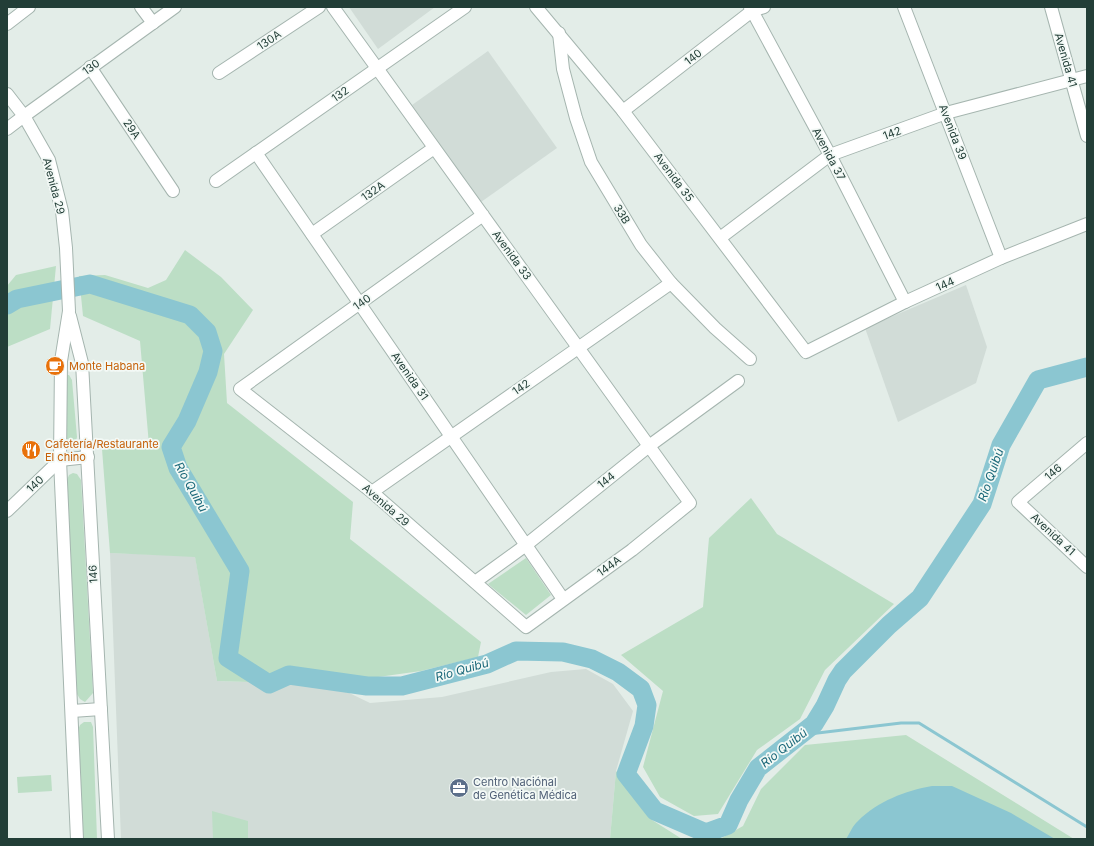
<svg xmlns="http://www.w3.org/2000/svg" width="1094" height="846" font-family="Inter,sans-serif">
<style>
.built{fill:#d1dcd7}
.green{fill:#bcdec5}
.water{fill:#8bc6d1}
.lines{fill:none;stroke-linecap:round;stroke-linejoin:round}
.stream{stroke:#8bc6d1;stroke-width:3}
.river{stroke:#8bc6d1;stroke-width:19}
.minor-casing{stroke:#a5b5af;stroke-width:14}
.tertiary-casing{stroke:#a5b5af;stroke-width:14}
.minor{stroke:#fff;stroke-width:12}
.tertiary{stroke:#fff;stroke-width:12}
.labels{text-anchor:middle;stroke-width:3.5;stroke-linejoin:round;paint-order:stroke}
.street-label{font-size:11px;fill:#223e37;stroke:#f3f9f6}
.food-label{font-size:11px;fill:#c56008;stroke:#f3f9f6;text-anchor:start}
.service-label{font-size:11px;fill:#4e5e75;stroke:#f3f9f6;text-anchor:start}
.water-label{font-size:12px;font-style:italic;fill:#1c697a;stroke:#f3f9f6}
</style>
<rect width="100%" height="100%" fill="#e3ede8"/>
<!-- built -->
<g class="built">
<polygon points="349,7 435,7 378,49"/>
<polygon points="488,51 557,148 481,202 412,105"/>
<polygon points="966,285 987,347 976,383 898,422 865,328"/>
<polygon points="110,553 195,556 217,681 249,682 270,691 295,683 339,688 370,703 442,697 551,672 586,669 613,684 633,711 616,771 610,839 121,839"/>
</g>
<!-- green -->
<g class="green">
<polygon points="185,250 221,277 253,310 224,354 227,403 353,502 350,539 481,642 478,657 421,671 371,678 339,688 295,683 270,691 249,682 217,681 195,557 110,553 102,449 149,445 140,341 83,316 79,276 105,275 148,288 166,280"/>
<polygon points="56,266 50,329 7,347 7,286 16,275"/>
<polygon points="65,375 69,375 72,380 77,437 76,441 70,442 65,438"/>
<polygon points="73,473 77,474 81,480 93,693 85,702 80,699 77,694 67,480 69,475"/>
<polygon points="751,498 777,534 894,604 825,670 800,719 757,750 718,814 694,816 660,797 643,767 663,691 621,655 703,607 709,538"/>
<polygon points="526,558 551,595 526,615 488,584"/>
<polygon points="84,722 91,722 93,727 97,839 83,839 78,730 80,725"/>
<polygon points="906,735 1074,839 720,839 743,826 761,789 805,745"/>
<polygon points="616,771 652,820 682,839 610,839"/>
<polygon points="51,775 52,791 18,793 17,777"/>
<polygon points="212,811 248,821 248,839 213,839"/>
</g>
<!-- water -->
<path class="water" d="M932,786H952L1011,813L1055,839H846C850,833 853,825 858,821C878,801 905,791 932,786Z"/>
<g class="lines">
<!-- stream -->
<polyline class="stream" points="801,735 901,723 919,723 1087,827"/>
<!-- river -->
<polyline class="river" points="7,305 17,299 90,284 190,315 207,332 213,351 208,372 187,421 171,447 178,468 240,571 228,658 269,684 289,675 367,686 402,686 487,664 516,651 563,652 592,659 618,672 641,689 647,705 644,726 626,774 655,811 706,833 728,825 739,800 758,768 814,724 825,706 837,680 843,671 889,625 920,598 982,504 1001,445 1038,380 1087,367"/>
<defs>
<g id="minor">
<polyline points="141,7 153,23"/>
<path d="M333,7C452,172 571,337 690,503L632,550L526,627L372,492L240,389L483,215"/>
<polyline points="536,7 623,111 806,352 905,302 1001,258 1087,224"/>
<polyline points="750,7 830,155 905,302"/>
<polyline points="904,7 1001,258"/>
<polyline points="1051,7 1087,136"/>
<polyline points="7,24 29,7"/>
<polyline points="559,33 563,69 576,118 591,162 641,245 671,283 715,328 750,359"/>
<polyline points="90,67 173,191"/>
<polyline points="219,73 319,7"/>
<polyline points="7,94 24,116 7,129"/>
<polyline points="623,111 752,11 764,7"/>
<polyline points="256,153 563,599"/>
<polyline points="216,181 465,7"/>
<polyline points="312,234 434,148"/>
<polyline points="720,238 830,155 946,113 1087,76"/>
<polyline points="1087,443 1018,502 1087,567"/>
<polyline points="372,492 671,283"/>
<polyline points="7,511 60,460 88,457"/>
<polyline points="475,582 526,545 649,446 738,381"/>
</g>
<g id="tertiary">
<polyline points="70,316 82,363 108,839"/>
<polyline points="72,711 101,709"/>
<polyline points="77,839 60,460 61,361 69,311 66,248 62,211 49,160 24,116 175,7"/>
</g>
</defs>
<!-- minor casing -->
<use href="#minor" class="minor-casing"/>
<!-- tertiary casing -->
<use href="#tertiary" class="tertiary-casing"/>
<!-- minor -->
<use href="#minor" class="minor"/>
<!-- tertiary -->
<use href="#tertiary" class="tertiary"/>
</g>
<!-- icons -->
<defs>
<symbol id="cafe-disc" viewBox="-11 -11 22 22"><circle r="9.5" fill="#e8710a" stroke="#f3f9f6"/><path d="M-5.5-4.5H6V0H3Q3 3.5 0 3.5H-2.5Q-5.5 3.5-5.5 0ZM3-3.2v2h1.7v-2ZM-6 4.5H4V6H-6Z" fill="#fff"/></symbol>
<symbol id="restaurant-disc" viewBox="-11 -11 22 22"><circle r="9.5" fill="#e8710a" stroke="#f3f9f6"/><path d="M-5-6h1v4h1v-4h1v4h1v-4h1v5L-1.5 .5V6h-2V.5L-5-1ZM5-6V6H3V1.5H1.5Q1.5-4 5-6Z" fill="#fff"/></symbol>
<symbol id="office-disc" viewBox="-11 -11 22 22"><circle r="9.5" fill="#5c6f8a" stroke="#f3f9f6"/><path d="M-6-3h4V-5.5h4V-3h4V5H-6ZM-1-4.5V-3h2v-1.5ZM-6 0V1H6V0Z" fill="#fff"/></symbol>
</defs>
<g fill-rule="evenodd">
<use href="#cafe-disc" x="44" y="355" width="22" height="22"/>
<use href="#restaurant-disc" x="20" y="439" width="22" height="22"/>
<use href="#office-disc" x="448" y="777" width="22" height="22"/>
</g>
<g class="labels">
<!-- street labels -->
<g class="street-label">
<text transform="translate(269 40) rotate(-34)" y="4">130A</text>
<text transform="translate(693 57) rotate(-38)" y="4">140</text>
<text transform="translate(1066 60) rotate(74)" y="4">Avenida 41</text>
<text transform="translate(91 67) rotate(-36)" y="4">130</text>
<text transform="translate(340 94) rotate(-35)" y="4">132</text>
<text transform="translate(132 129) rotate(56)" y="4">29A</text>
<text transform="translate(953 132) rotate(69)" y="4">Avenida 39</text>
<text transform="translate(892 133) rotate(-20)" y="4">142</text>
<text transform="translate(829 154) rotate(62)" y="4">Avenida 37</text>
<text transform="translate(674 177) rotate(53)" y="4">Avenida 35</text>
<text transform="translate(54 186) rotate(75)" y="4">Avenida 29</text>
<text transform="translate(373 191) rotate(-35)" y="4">132A</text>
<text transform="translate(622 214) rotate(59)" y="4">33B</text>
<text transform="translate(512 255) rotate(54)" y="4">Avenida 33</text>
<text transform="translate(945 284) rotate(-24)" y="4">144</text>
<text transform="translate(362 302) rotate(-36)" y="4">140</text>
<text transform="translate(410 376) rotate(55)" y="4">Avenida 31</text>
<text transform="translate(521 387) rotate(-35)" y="4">142</text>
<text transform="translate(1053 472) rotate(-41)" y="4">146</text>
<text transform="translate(606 480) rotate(-39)" y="4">144</text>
<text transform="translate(35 484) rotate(-44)" y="4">140</text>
<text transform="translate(386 505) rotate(41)" y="4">Avenida 29</text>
<text transform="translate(1053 534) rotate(43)" y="4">Avenida 41</text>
<text transform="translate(609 566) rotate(-36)" y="4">144A</text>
<text transform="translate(93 574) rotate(-93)" y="4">146</text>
</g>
<!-- food labels -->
<g class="food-label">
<text x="69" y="370">Monte Habana</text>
<text x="45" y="448">Cafetería/Restaurante<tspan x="45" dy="13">El chino</tspan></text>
</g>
<!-- service labels -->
<g class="service-label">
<text x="473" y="786">Centro Naciónal<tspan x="473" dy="13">de Genética Médica</tspan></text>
</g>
<!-- water labels -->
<g class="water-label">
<text transform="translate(991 475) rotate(-71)" y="4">Río Quibú</text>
<text transform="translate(191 487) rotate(61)" y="4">Río Quibú</text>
<text transform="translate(462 670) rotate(-16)" y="4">Río Quibú</text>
<text transform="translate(784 748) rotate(-38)" y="4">Río Quibú</text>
</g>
</g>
<!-- border -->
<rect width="1094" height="846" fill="none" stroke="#223e37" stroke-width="16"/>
</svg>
